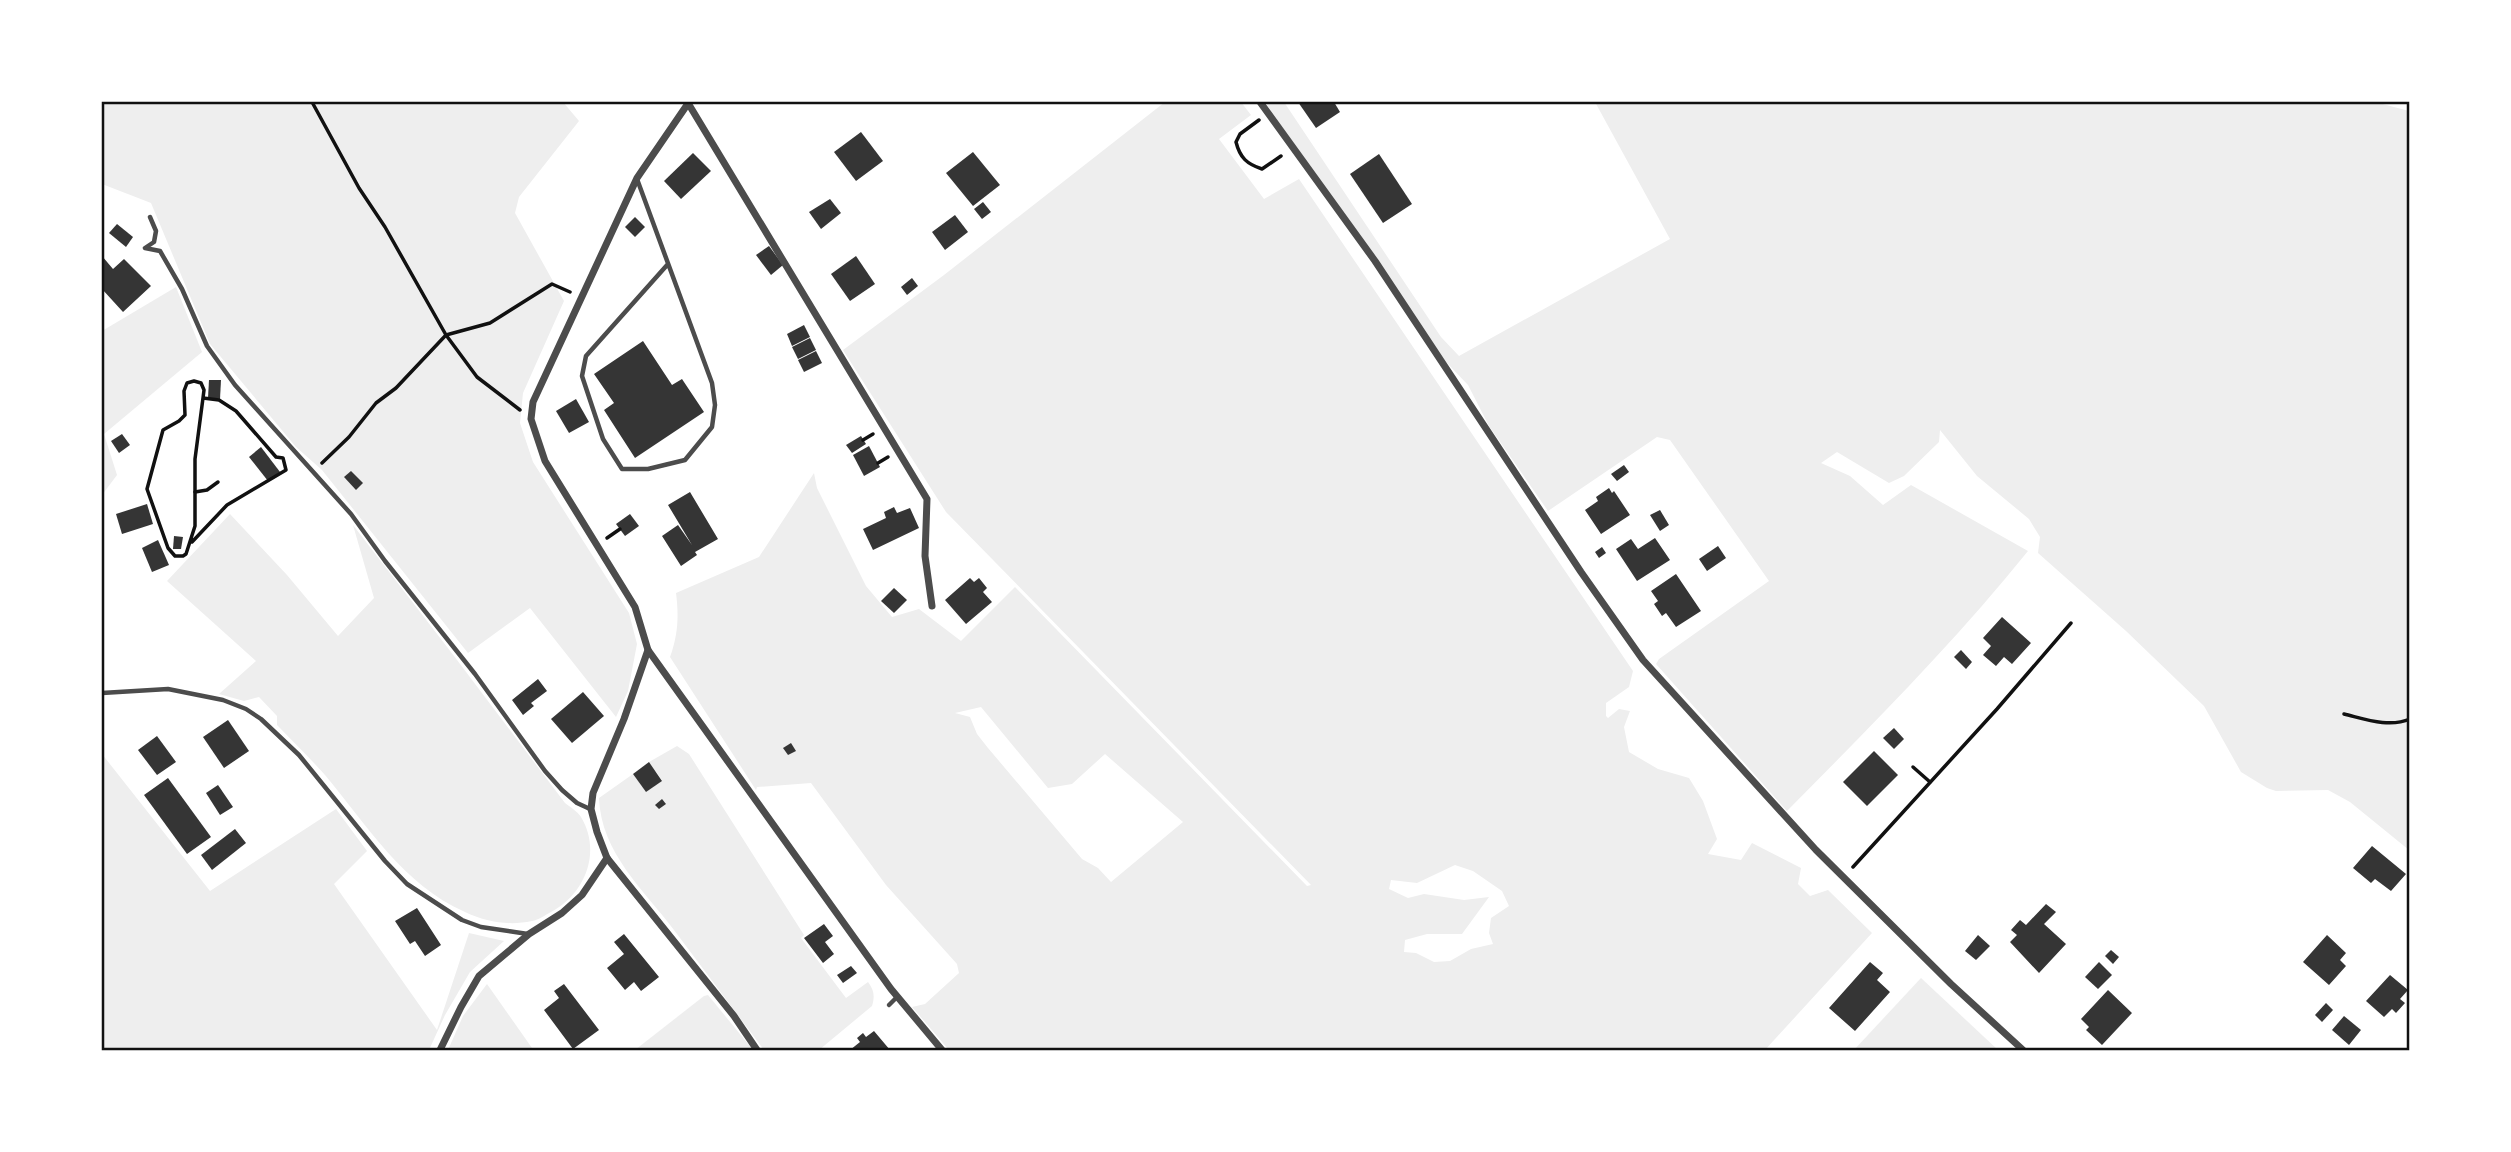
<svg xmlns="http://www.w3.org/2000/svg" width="2511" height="1152" font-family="Ubuntu,sans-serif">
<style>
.green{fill:#eee;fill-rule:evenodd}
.building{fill:#353535}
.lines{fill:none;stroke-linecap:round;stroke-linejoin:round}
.path{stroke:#111;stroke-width:3.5}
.service{stroke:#4c4c4c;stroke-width:4.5}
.minor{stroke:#4c4c4c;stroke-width:7}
.neatline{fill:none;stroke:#111;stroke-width:2.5}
</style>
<rect width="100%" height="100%" fill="#fff"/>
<!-- green -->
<g class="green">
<polygon points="102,102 563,102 579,121 519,197 515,213 564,301 523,393 520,423 533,462 629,613 637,644 628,691 616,717 530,608 468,653 322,470 296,447 210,344 151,203 102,184"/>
<path d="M1165,102H1241L1251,115L1219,139L1264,199L1299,179L1633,671L1629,687L1606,703V716L1608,718L1619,709L1630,711L1624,727L1629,752L1658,769L1689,778L1703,801L1717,839L1708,854L1741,860L1752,843L1801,868L1798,884L1810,896L1828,890L1872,933L1765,1050H949L912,1007L925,1004L959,973L957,964L886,885L811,783L757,787L756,790L670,657C678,635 679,616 676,593L759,557L814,473L817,488L866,586L892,617L919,609L961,641L1015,587L1307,886L1311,885L946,512L843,350L944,275ZM981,707L1048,788L1072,784L1105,754L1183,822L1111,882L1098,868L1082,859L988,748L977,734L970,717L955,713ZM1455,865L1473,871L1502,891L1509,906L1491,918L1489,933L1493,944L1471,949L1450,961L1434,962L1416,953L1404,952L1405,940L1427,934H1462L1489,897L1464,900L1424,894L1408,898L1389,889L1391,880L1417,883Z"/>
<path d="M1265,102H1284L1441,337L1459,356L1670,239L1595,102H2375L2409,111V850L2350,802L2328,790L2276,791L2267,788L2241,772L2204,706L2126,631L2038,553L2040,537L2029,519L1977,476L1940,430L1939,442L1904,476L1889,483L1837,452L1821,463L1850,476L1883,505L1911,485L2028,551C1954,643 1870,727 1787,811L1656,664L1659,659L1769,581L1670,440L1657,437L1548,511L1489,426L1468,385L1447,363Z"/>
<polygon points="176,287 202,352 104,434 117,475 102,495 102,331"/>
<path d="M230,514L287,575L338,636L374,598L353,525L454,656L565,803C570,807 577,811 581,817C602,852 585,894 551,912C545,915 539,920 532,921C509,926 486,922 465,912C403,885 367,825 325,775C310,758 293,742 277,725V716L259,697L244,701L219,694L256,661L167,581Z"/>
<path d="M677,746L689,754L804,935L801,938L846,998L868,982C874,990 875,996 872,1006L819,1050H764C734,1010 704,970 674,930C644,890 601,853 599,798L633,774L646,792L662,780L649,762Z"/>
<polygon points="102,754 210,891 336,809 367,851 334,884 437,1030 469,933 504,941 470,972 445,1015 429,1050 102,1050"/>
<polygon points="1921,978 1998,1050 1854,1050"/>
<polygon points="487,984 532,1048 533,1050 448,1050 463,1016"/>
<polygon points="708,995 753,1050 635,1050 704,996"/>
</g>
<!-- building -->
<g class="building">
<polygon points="1298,102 1334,102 1340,112 1316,128"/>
<polygon points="861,132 883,161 856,181 834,152"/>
<polygon points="973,152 1000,185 973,206 946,173"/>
<polygon points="693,153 711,171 681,199 664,181"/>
<polygon points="1379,154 1412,204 1383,223 1350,174"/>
<polygon points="830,199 841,213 821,229 809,212"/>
<polygon points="983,202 991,212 982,219 974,209"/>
<polygon points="955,215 968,232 945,250 932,232"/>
<polygon points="635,217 645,227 635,237 625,227"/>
<polygon points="117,224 133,237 126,247 109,233"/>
<polygon points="769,246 783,265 771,275 756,255"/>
<polygon points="102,256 113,269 124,259 151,286 123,312 102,289"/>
<polygon points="856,256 875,284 850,301 831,274"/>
<polygon points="912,278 918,286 907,295 901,287"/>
<polygon points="804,325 810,337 792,346 787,334"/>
<polygon points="810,338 816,350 798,359 792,347"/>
<polygon points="643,341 672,385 682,379 704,412 635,458 604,410 614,403 594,374"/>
<polygon points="816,351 822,363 804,372 798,360"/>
<polygon points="209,380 221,380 220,399 208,398"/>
<polygon points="576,399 589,422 569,433 556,411"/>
<polygon points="122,434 130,445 119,453 111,441"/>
<polygon points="861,436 866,444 852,453 846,445"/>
<polygon points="869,446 880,467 864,476 853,455"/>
<polygon points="261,447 280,472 268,481 249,457"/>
<polygon points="1624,465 1629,472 1617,481 1611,474"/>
<polygon points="351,471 363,483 356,490 344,477"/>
<polygon points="1609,488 1612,493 1614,491 1630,515 1601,534 1585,510 1598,501 1596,497"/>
<polygon points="690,492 718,539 695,552 697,555 681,566 662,536 678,525 692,545 668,505"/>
<polygon points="147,504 153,524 122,534 116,514"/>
<polygon points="894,507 897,513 910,508 919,528 873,550 863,529 886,518 884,512"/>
<polygon points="1660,510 1669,525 1660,531 1650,515"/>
<polygon points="630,514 639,526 625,536 616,524"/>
<polygon points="174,536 183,537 181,549 173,549"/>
<polygon points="1655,538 1670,560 1637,581 1616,549 1631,539 1638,549"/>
<polygon points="158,540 169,565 152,572 142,548"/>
<polygon points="1718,546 1726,558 1707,571 1699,559"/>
<polygon points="1602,547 1606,553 1599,558 1595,552"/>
<polygon points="1676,574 1701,611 1676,627 1666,613 1662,616 1654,604 1658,601 1651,591"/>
<polygon points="970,578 974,582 979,578 987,588 983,592 992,602 966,624 945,600"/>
<polygon points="894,588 907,600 894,613 881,601"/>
<polygon points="2002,617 2031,643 2012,664 2004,657 1996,666 1983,655 1991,646 1983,638"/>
<polygon points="1961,650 1972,662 1966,669 1954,657"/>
<polygon points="538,679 547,691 531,703 534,706 523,715 512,700"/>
<polygon points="583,692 604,716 572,743 551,719"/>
<polygon points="228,720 249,751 224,768 203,737"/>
<polygon points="1894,728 1904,739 1894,749 1883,738"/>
<polygon points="157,736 176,762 157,775 138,750"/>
<polygon points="791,743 796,751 788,755 783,748"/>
<polygon points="1874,751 1898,775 1867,806 1843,782"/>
<polygon points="649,762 662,781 646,792 633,774"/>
<polygon points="168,778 211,837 187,854 144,795"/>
<polygon points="218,785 233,807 220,815 206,793"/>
<polygon points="662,799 666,804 659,809 655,805"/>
<polygon points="235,829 246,843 212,870 201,855"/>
<polygon points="2372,846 2406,874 2391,891 2375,879 2371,883 2353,868"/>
<polygon points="2046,904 2056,912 2044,924 2066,944 2039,973 2010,942 2017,935 2011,930 2020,920 2026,925"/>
<polygon points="417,908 441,945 425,956 415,941 410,944 395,921"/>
<polygon points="824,924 833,936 825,942 834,954 823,963 804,938"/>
<polygon points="624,934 659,977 641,991 634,982 625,990 607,968 624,954 614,942"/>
<polygon points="1978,935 1990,946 1976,960 1965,951"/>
<polygon points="2327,935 2346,953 2340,960 2346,966 2329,985 2303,962"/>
<polygon points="2111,950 2119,957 2113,964 2105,956"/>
<polygon points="1870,962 1883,973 1877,980 1890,992 1855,1031 1829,1008"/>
<polygon points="2099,962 2112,975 2098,989 2085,977"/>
<polygon points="851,966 857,973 843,983 837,975"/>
<polygon points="2390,975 2408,990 2400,999 2405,1003 2396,1013 2392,1009 2384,1017 2366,1001"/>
<polygon points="564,984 599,1030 573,1049 544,1010 559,998 554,991"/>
<polygon points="2108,990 2132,1013 2102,1045 2086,1030 2089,1027 2081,1019"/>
<polygon points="2326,1003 2333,1010 2322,1022 2315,1015"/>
<polygon points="2344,1016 2361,1030 2349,1045 2332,1030"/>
<polygon points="874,1031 890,1050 850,1050 860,1042 857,1038 863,1033 866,1037"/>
</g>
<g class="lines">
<!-- path -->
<g class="path">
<polyline points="312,102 359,188 385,227 446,335 477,377 520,410"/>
<path d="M1259,120L1240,134L1236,142C1240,158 1247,164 1262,169L1281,156"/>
<polyline points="863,440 873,434"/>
<polyline points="322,463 349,437 376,403 396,388 446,335 490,323 552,284 570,292"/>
<polyline points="878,463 888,457"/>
<polyline points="195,492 207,490 218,482"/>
<polyline points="607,538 620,529"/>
<polyline points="192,542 227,505 286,470 283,458 276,457 236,411 219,400 203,398 204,390 201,383 194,381 187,383 184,391 185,415 179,421 163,430 147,489 168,548 175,556 183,556 186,554 195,526 195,459 203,398"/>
<path d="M2344,714C2365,719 2389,728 2410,719"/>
<polyline points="1913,767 1930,782"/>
<polyline points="1853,867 1997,709 2071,623"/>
</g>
<!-- service -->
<g class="service">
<polyline points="637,179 712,383 715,405 712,427 685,460 648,469 622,469 603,439 582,376 586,356 668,264"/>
<polyline points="150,217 156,231 154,242 145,248 160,251 182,289 207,346 235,385 351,514 385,561 475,674 545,771 562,790 577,803 590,809"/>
<polyline points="102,693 168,689 223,700 246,709 261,719 299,755 385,861 407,884 462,920 481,927 528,934"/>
<polyline points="889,1005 897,997"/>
</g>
<!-- minor -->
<g class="minor">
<polyline points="689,102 637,178 533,402 531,419 545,461 635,607 648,650 891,989 942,1050"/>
<polyline points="1260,102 1375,261 1581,572 1643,660 1816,850 1951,984 2023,1050"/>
<polyline points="688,103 927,499 925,556 932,606"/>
<polyline points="648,650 624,719 593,793 591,809 597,832 607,858 734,1016 757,1050"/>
<polyline points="440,1050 461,1007 479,976 529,934 562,913 582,895 607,858"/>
</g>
</g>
<!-- border -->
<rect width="2511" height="1152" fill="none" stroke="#ffffff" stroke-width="206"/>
<rect x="103" y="103" width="2305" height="946" class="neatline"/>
</svg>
